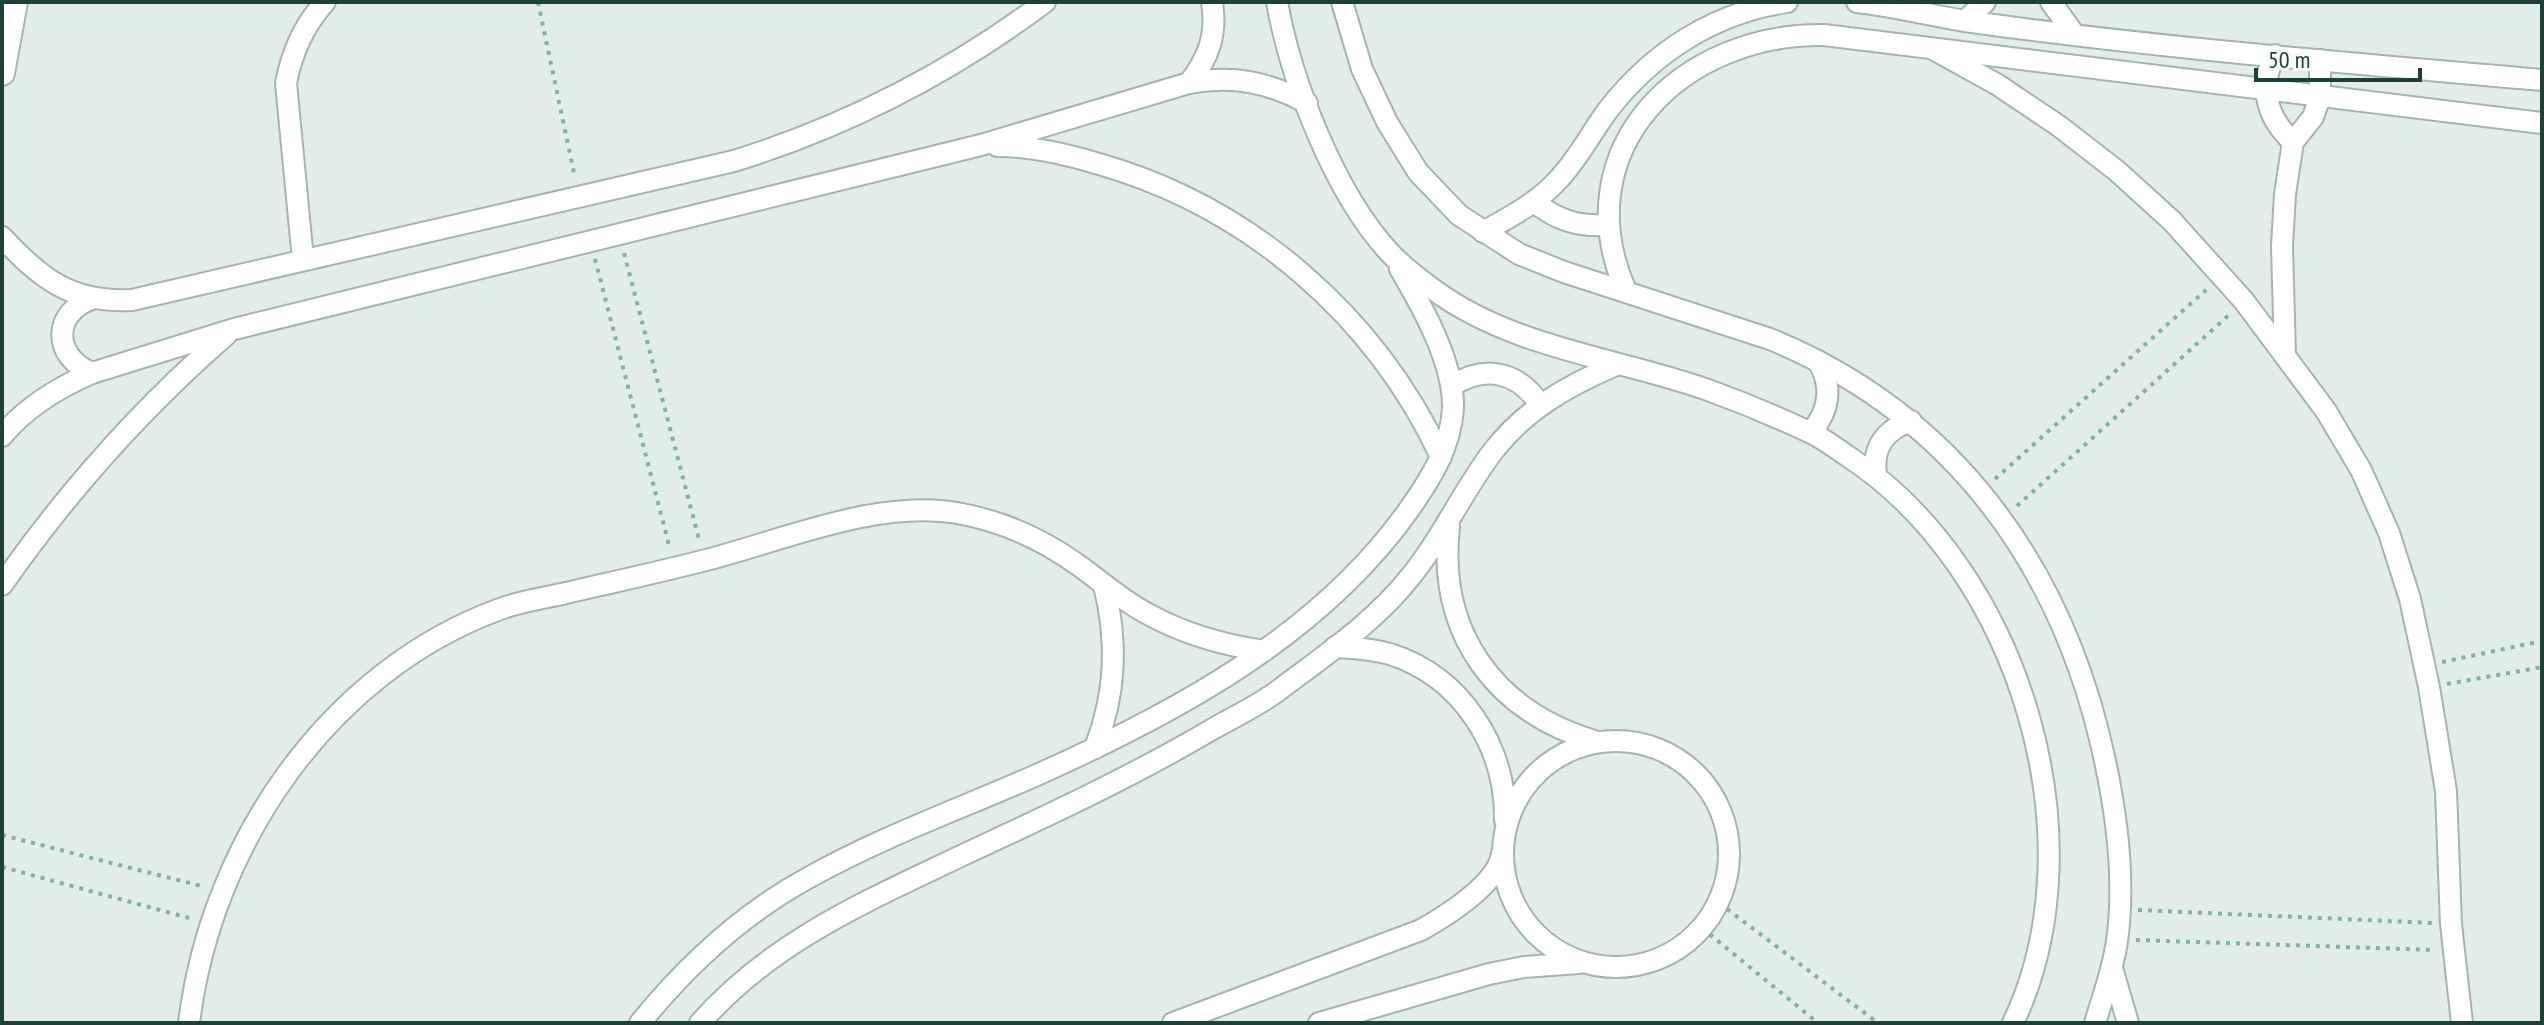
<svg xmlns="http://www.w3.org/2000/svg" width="2544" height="1025" font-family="'PT Sans Narrow',sans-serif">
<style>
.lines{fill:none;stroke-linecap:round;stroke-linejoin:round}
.street-casing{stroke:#a4b5b1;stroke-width:24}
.secondary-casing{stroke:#a0b9b3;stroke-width:28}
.path{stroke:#81b2a7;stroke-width:4;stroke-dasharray:4 6;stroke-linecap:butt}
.street{stroke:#fff;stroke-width:20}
.secondary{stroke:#fff;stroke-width:24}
</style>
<rect width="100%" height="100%" fill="#e2ede9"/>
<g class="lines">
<defs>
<g id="street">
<path d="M1277,2C1291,81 1335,194 1390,253C1403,267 1419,279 1434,290C1513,348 1617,358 1708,390C1741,402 1775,416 1807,431C1822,437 1835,448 1849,457C2019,569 2101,838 2013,1023"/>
<path d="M1342,2L1362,69L1387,122L1418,172L1459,215L1519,254L1564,272L1770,339C1955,415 2064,568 2105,761C2117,817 2125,884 2117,941C2113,970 2103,996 2095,1023"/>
<path d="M1857,2C1893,6 1929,15 1965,21C2156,48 2351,63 2542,80"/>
<polyline points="2051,2 2074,34"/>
<polyline points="1965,21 1985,2"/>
<polyline points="1933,49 1998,85 2059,126 2117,171 2172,221 2244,301 2326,411 2361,470 2389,533 2410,599 2429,687 2446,791 2451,924 2462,1023"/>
<path d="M2275,55C2258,87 2267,118 2293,142"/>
<path d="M1189,83C1209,57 1217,35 1212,2"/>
<path d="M997,146C1032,146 1066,154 1099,164C1250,207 1375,316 1441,457"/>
<path d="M1534,202C1557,220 1578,227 1608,225"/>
<path d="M1483,232C1510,217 1537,203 1558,180C1578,159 1591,133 1608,110C1653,52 1714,13 1787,2"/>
<path d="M2,237C41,279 71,303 132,300L734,161C847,126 950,73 1045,2"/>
<path d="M303,260L286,83C292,52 303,26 325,2"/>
<path d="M1626,291C1563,148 1683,33 1824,35L2542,123"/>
<polyline points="2285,356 2282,246 2285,194 2293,142 2313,117 2320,97 2320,60"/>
<path d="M92,373C52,356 52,312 94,298"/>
<path d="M1452,386C1485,364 1519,372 1540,405"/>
<path d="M1811,432C1830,410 1833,386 1818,361"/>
<path d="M2,436C26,407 57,388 92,373L234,329L981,145L1189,83C1233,75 1268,82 1307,103"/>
<path d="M1876,475C1872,447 1885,430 1911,421"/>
<path d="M1449,527C1437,634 1496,713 1598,742"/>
<path d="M2,585C67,492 140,410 226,335"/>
<path d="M1335,647C1354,648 1372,649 1390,654C1462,677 1506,747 1505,820"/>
<circle cx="1616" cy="854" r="113"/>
<path d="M1095,748C1116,693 1118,642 1104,585"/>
<polyline points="2112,968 2128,1023"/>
<path d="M189,1023C211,844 328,672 500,609C521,601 545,598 566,593C613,582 660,572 706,560C784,540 878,499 957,513C1003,521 1044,540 1081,567C1103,583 1123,601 1148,614C1184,634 1223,645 1264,651"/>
<path d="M640,1023C687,965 742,914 808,878C881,837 962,808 1039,774C1175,713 1319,636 1408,511C1430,480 1451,447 1453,408C1454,363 1422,306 1400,269"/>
<path d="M700,1023C772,941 867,901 963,855C1047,816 1131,777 1211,730C1233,717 1258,706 1279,690C1325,655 1375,622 1411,576C1443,537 1463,490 1494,450C1526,409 1569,385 1616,365"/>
<path d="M1173,1023L1421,930C1446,916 1499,883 1502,853"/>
<polyline points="1319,1023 1489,974 1524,967 1579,963"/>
</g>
<polyline id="secondary" points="2,73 15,2"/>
</defs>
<!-- street casing -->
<use href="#street" class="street-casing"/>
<!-- secondary casing -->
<use href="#secondary" class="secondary-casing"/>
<!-- path -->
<g class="path">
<polyline points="538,2 575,178"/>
<polyline points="624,253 700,543"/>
<polyline points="595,259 670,549"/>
<polyline points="1995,479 2206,290"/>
<polyline points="2017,506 2230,314"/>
<polyline points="2442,662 2542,641"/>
<polyline points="2447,684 2542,667"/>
<polyline points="2,835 205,887"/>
<polyline points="2,867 193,919"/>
<polyline points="1719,903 1878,1023"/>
<polyline points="2138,910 2433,923"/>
<polyline points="1702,928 1818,1023"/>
<polyline points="2136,940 2435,950"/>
</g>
<!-- street -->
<use href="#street" class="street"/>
<!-- secondary -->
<use href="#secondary" class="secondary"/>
</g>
<!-- border -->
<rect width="2544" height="1025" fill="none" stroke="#213f3a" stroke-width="8"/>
<!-- scale -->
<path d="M2256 68v12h164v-12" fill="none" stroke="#213f3a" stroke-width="4"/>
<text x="2268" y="68" font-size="24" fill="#213f3a" stroke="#f3f9f7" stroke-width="6" paint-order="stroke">50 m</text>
</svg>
